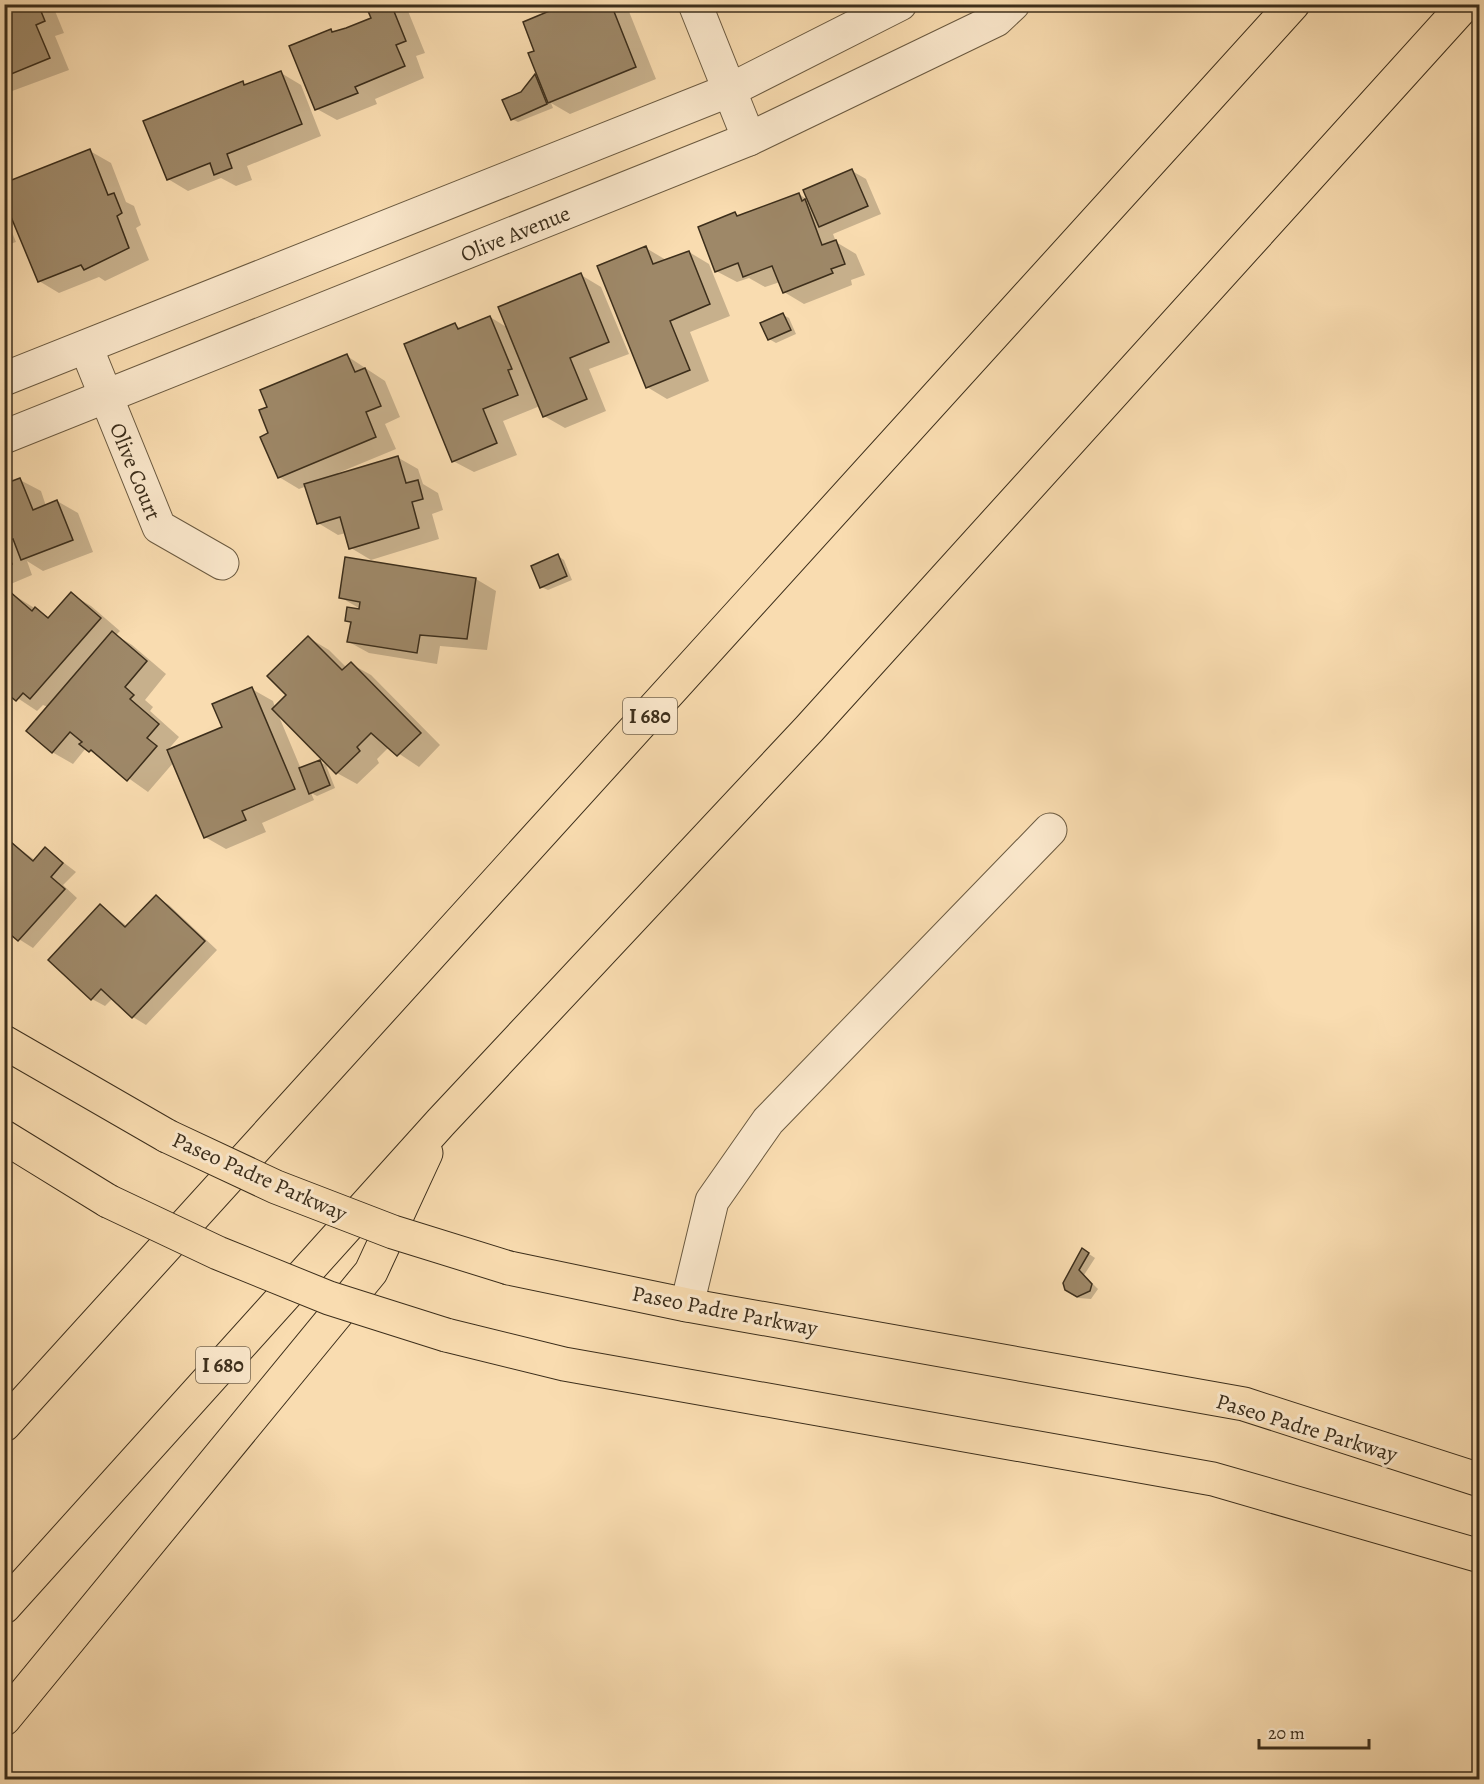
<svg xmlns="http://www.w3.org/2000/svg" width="1484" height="1784" font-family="Alegreya,serif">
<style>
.shadow{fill:#0003}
.building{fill:#9e8868;stroke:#3c2e1b;stroke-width:1.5}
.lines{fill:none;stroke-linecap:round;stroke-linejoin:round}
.minor-casing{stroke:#6b5a40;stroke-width:35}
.major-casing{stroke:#3c2e1b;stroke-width:35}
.highway-casing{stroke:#3c2e1b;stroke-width:35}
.minor{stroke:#fbe8cc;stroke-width:33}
.major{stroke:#f9dcb0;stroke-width:33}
.highway{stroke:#f9dcb0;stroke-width:33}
.major-bridge-casing{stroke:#3c2e1b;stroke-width:35;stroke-linecap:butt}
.major-bridge{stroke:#f9dcb0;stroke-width:33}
.labels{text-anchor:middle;stroke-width:6;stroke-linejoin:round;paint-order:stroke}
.shield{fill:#fbe8cc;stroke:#756650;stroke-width:1.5}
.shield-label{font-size:21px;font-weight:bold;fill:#3c2e1b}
.street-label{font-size:22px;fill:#3c2e1b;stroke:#fbe8cc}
</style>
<rect width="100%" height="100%" fill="#f9dcb0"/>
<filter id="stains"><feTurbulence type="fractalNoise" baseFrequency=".00333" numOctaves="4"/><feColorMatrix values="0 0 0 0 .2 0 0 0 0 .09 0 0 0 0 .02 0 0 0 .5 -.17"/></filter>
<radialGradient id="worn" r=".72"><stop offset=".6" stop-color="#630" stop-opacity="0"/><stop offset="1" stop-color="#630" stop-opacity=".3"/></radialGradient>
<!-- shadow -->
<g class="shadow">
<polygon points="4,4 44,4 55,11 64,33 55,36 69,70 4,94"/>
<polygon points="367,4 424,4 408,11 425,53 416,56 424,78 375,99 377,104 337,120 317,109 331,31 334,33 373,19"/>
<polygon points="543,4 626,4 656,79 570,114 551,103 553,108 518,122 512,119 522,93 535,76 540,78 536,52 554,11"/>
<polygon points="281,73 301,85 321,136 247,166 252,180 236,186 221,178 188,191 168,179 242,83 247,86"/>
<polygon points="90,151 111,163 126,202 134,206 141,225 136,228 149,260 105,281 99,277 59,293 39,281"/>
<polygon points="852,171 866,179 881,214 833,234 836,242 856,254 865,275 851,280 852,285 804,304 784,292 780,282 765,287 749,278 737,282 716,271 735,214 740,217 799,194 809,201"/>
<polygon points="4,213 16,242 4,246"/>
<polygon points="646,248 666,260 689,252 709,264 730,316 690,332 709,381 667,399 647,387"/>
<polygon points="581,275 601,287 629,354 589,369 606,411 565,428 544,416 540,406 503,421 517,455 474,472 453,461 455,325 462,329 490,317 508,328"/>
<polygon points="783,315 789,318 796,334 776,343 769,339"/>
<polygon points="347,356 385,381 400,417 385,424 396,449 338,473 339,475 397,457 418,469 423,484 438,493 443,510 432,514 439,539 371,560 351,548 346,533 338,535 318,523 307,486 299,489 279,477 270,434"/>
<polygon points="20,480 41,491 46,506 57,501 78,513 93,552 43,571 27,561 32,575 6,586 4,485"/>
<polygon points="558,556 564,560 572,580 548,590 541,587"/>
<polygon points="476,579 496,591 487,650 440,646 437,664 369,653 349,642 352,624 346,620 364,611 340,597"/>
<polygon points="9,592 50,618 71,594 91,606 120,631 116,635 132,645 166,674 145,700 153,707 150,711 179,737 166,752 224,728 252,689 273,701 275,707 288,695 309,638 329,650 347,668 351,664 371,675 440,745 419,767 389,747 377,759 379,763 357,784 337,773 278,714 301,769 320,762 326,765 335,788 317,796 311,793 314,800 262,823 266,832 226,849 205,837 174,762 148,792 86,748 73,764 52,752 48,707 43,705 37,711 4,689 9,679"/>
<polygon points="4,837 36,861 46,849 76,872 63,885 77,898 33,948 14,936 12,938 4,933"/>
<polygon points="156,897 169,905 217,950 146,1025 133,1017 113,998 105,1006 92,999 101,906 128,927"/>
<polygon points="1083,1250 1095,1258 1084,1275 1098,1289 1091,1299 1078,1298 1071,1294 1065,1283"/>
</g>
<!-- building -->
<g class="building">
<polygon points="4,4 38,4 45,21 36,25 50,58 4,77"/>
<polygon points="365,4 391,4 406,41 396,45 405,66 355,87 358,93 315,110 289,46 331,29 332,32 346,28 371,18"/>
<polygon points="566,4 611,4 636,67 548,103 528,53 534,51 523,22"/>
<polygon points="281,71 302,124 227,154 232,168 214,175 210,163 167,180 143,121 243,81 244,85"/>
<polygon points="535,74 547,104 511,120 502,100 521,92"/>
<polygon points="90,149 108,195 114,193 122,213 117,216 129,248 84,270 81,265 38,282 4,200 4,183"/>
<polygon points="852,169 868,206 819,227 803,190"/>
<polygon points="799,193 802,201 805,199 822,245 836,240 845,264 831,269 833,273 783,293 772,266 743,277 738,263 715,272 698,227 735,212 737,216"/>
<polygon points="646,246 653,264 689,251 710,304 670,321 690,370 646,388 597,266"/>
<polygon points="581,273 609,342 570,358 587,399 543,417 498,307"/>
<polygon points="783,313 791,330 768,340 760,323"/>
<polygon points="490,316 512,369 508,370 518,395 483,409 497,443 452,462 404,344 455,323 458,329"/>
<polygon points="347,354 355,372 365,368 381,406 366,412 376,437 278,478 260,437 268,433 259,410 267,407 260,390"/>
<polygon points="398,456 406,483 418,480 423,499 412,502 419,528 349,549 340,517 317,524 304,484"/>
<polygon points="20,478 33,510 57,500 73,540 21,560 13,539 4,542 4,484"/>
<polygon points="4,543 12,564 4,567"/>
<polygon points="558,554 567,576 540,588 531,566"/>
<polygon points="345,557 476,578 467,639 420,635 417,653 347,642 351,622 345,621 347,607 359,609 360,602 339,598"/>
<polygon points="8,590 32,611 35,607 48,618 71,592 101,618 30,699 23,693 16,701 4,691 7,679 4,677 4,594"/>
<polygon points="112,631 147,661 125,687 134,695 130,699 159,724 147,738 157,746 127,781 91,750 89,752 79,744 82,742 70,732 52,753 26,731"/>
<polygon points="308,636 342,670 351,662 421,733 397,756 371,733 357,747 360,751 336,774 272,709 286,695 267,676"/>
<polygon points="252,687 295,789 242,811 246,820 204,838 167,750 222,727 212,704"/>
<polygon points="320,760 330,785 309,794 299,768"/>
<polygon points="4,836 33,861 45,847 63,863 51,877 65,889 18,941 4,929"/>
<polygon points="156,895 205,941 132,1018 101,989 91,1000 48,960 100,904 125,927"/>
<polygon points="1082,1248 1089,1253 1079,1270 1092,1284 1090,1291 1077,1297 1065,1290 1063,1283"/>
</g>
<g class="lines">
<defs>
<g id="minor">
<polyline points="695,4 749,139"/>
<polyline points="86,347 159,527 222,563"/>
<polyline points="4,379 730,90 900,4"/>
<polyline points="4,437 749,139 996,20 1013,4"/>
<polyline points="687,1305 712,1201 768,1121 1050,830"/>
</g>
<g id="major">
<polyline points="4,1042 167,1136"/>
<polyline points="4,1137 108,1201"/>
<polyline points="509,1268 687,1305 1244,1404 1480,1480"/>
<polyline points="446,1335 564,1364 1213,1479 1480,1556"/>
</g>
<g id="highway">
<polyline points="4,1425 1293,4"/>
<polyline points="4,1607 441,1122 809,729 1465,4"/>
<polyline points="4,1719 371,1272 426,1153"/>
</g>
</defs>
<!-- minor casing -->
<use href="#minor" class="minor-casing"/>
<!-- major casing -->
<use href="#major" class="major-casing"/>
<!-- highway casing -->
<use href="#highway" class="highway-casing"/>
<!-- minor -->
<use href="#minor" class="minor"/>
<!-- major -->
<use href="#major" class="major"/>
<!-- highway -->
<use href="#highway" class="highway"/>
<defs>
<g id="major-bridge">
<polyline points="167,1136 276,1187 393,1232 509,1268"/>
<polyline points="108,1201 218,1253 329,1298 446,1335"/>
</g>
</defs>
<!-- major-bridge casing -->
<use href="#major-bridge" class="major-bridge-casing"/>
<!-- major-bridge -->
<use href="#major-bridge" class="major-bridge"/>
</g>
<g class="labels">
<!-- shield labels -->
<g class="shield">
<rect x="623" y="698" width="54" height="36" rx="4.5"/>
<rect x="196" y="1347" width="54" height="36" rx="4.5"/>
</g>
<g class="shield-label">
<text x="650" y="723">I 680</text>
<text x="223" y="1372">I 680</text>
</g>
<!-- street labels -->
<g class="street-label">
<text transform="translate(515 233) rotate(-22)" y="8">Olive Avenue</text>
<text transform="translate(136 471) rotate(68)" y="8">Olive Court</text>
<text transform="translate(260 1176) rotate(24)" y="8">Paseo Padre Parkway</text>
<text transform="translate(725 1310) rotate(11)" y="8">Paseo Padre Parkway</text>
<text transform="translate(1307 1427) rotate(17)" y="8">Paseo Padre Parkway</text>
</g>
</g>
<!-- margin -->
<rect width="1484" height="1784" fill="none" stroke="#f9dcb0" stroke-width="24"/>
<rect x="6" y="6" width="1472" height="1772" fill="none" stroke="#3c2e1b" stroke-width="3"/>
<rect x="12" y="12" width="1460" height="1760" fill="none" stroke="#3c2e1b" stroke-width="1.5"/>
<!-- scale -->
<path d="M1259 1739v9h110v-9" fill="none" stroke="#3c2e1b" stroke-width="3"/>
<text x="1268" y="1739" font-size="18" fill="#3c2e1b" stroke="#fbe8cc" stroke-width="4.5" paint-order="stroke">20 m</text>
<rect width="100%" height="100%" filter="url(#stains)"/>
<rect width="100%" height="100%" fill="url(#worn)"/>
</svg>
